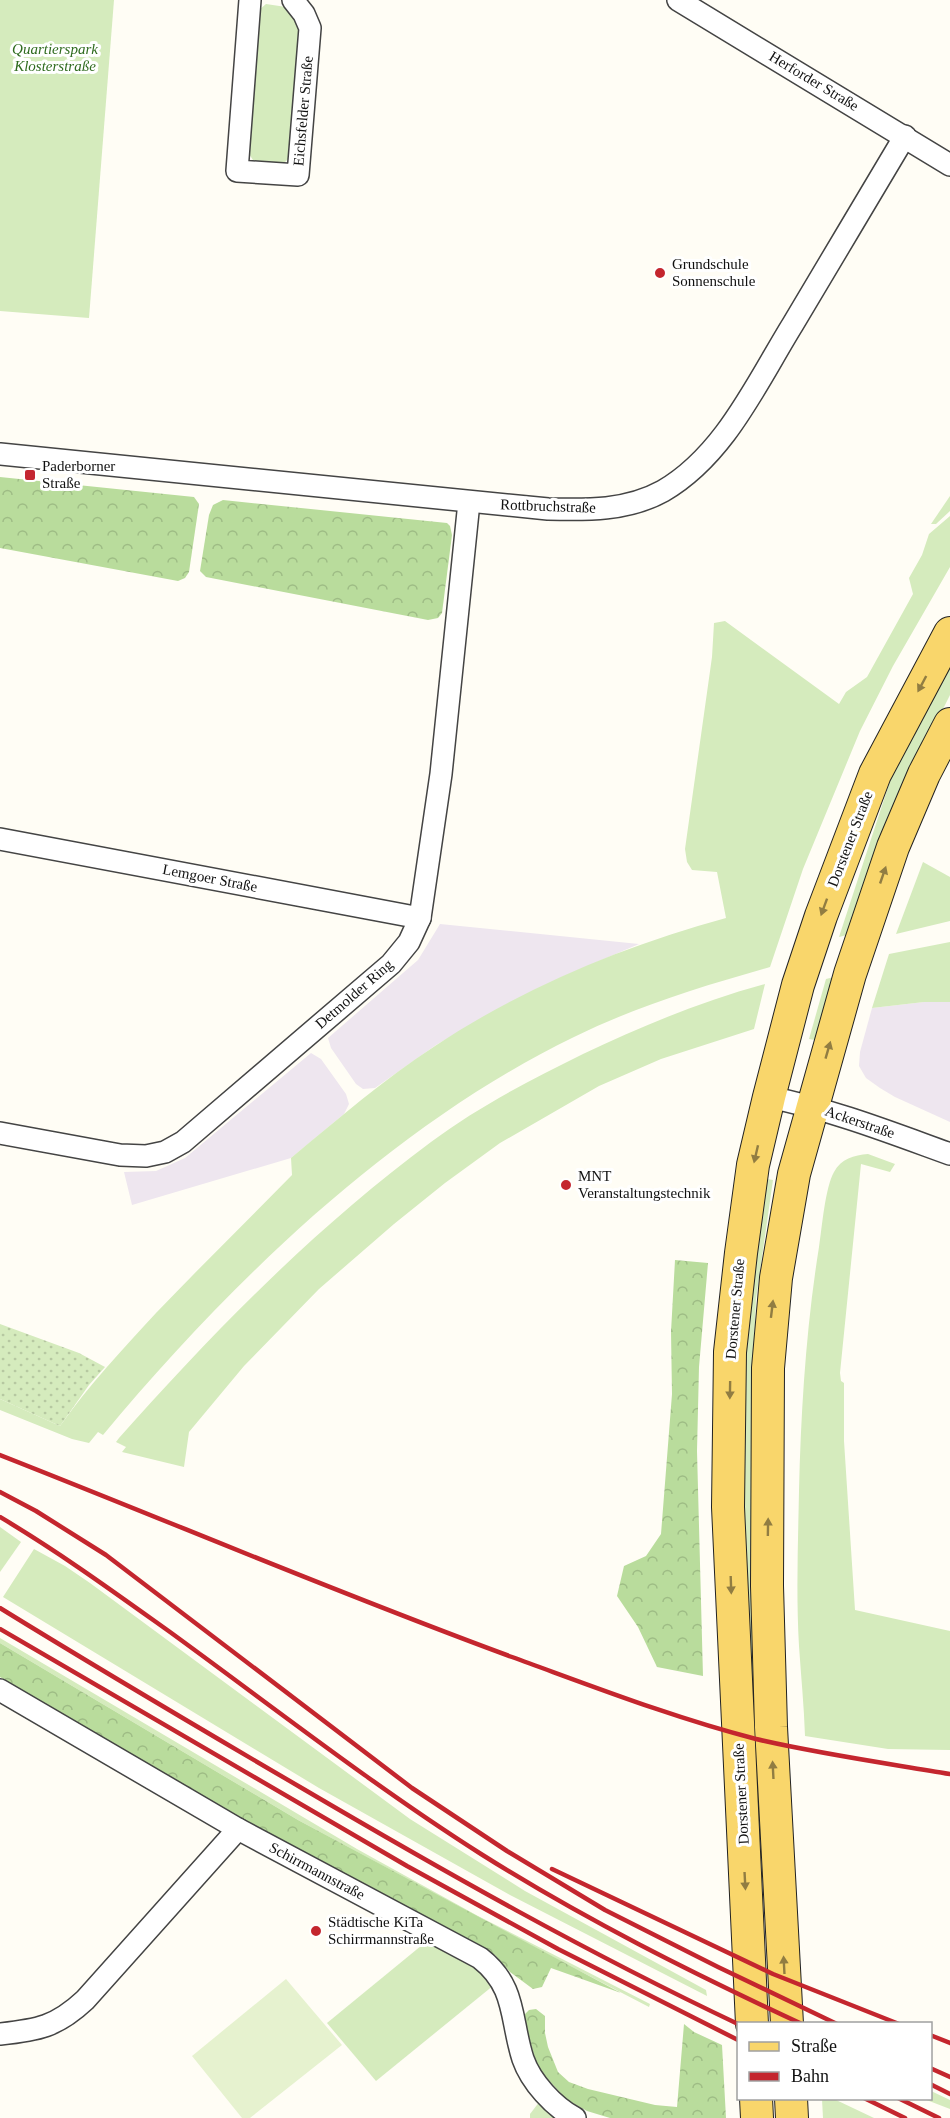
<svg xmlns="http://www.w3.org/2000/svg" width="950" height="2118" font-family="Georgia,serif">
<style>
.industrial{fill:#eee6ef}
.grass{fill:#d5ebbd}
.forest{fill:url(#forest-crowns)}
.garden{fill:url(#garden-dots)}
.pitch{fill:#e6f2cf}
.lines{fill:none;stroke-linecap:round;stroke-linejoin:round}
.minor-casing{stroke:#444;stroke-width:24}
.primary-casing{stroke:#222;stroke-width:34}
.minor{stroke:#fff;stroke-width:21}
.primary{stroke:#f9d66b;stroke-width:32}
.rail{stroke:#c4262e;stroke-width:4.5}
.oneway{fill:#917d42}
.poi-dot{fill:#c4262e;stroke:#fff;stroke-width:2}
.labels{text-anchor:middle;stroke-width:6;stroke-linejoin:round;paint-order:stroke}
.park-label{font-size:15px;font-style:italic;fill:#2f6b1f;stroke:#fff}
.street-label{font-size:15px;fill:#111;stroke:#fff}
.poi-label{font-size:15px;fill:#111;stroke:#fff;text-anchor:start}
</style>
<defs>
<pattern id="forest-crowns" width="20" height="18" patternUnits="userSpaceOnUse" patternTransform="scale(1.5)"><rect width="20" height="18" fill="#b9dc9c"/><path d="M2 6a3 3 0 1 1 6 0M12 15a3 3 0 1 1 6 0" fill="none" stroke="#9ebc85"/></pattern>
<pattern id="garden-dots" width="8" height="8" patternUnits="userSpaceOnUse" patternTransform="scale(1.5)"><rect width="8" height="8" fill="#d5ebbd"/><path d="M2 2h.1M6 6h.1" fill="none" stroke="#b6c8a1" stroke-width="1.8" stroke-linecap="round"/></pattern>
</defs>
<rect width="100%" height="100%" fill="#fffdf5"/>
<!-- industrial -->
<g class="industrial">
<polygon points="440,924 639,944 562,977 509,1003 436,1045 375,1088 363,1089 356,1084 331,1048 328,1038 418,960"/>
<polygon points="924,1002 950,1002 950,1122 895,1097 880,1088 866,1078 859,1066 860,1052 872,1008"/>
<polygon points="311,1053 321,1059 346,1094 349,1104 344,1114 291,1158 132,1205 124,1172 156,1171 185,1158"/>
</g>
<!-- grass -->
<g class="grass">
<polygon points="0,0 114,0 89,318 0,311"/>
<polygon points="266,4 286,7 301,24 290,157 283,164 255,163 247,151 259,10"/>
<polygon points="950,496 950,511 936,524 931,524"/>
<path d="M950,516V567L893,666L860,731L803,869L770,967C703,986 637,1006 574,1037C393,1125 231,1281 103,1435L98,1432L89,1443L72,1439L0,1410V1399L60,1426C89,1385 122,1350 156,1313C201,1266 247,1221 292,1175L291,1158C338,1119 384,1079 435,1046C524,987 624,946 726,918L717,872L692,870L687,862L685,849L712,657L714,623L725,621L839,704L846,692L867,677L913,594L909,578L922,555L929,534Z"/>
<polygon points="950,661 950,695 917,761 847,935 839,937 892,775"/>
<polygon points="923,862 950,877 950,921 896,934"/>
<polygon points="950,942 950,1002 924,1002 872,1008 889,954"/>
<polygon points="834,977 815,1040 809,1039 826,979"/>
<path d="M765,984L754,1029L661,1059L599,1086L500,1143L445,1183L394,1224L319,1289L244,1366L189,1432L184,1467L122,1452L126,1447L116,1442L119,1438C214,1331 315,1228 431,1142C478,1107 530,1080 583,1054C642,1026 702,1001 765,984Z"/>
<path d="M868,1154L895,1164L890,1172L861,1164L840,1373L841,1381L844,1383V1441L855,1610L950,1631V1750L888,1749L805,1736C804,1706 801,1676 799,1646C796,1595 798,1543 799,1491C801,1410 806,1328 819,1247C822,1228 825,1188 834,1172C841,1159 854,1155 868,1154Z"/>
<polygon points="767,1179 773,1180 756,1299 753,1368 758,1717 750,1717 743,1547 744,1370 757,1241"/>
<polygon points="0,1527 21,1542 0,1572"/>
<polygon points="34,1549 65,1566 90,1583 410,1819 525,1891 706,1990 707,1996 510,1895 319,1788 3,1597"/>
<polygon points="0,1638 357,1849 478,1916 650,2004 649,2007 547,1954 298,1820 0,1643"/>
<polygon points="427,1941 479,1969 494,1985 376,2081 327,2023"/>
<polygon points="931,2091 950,2100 950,2109 924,2099 930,2098"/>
<polygon points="822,2099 834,2099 874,2118 823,2118"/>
<polygon points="540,2101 559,2118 530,2118 530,2114"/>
</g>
<!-- forest -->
<g class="forest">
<polygon points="0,477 194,497 199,504 189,572 185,578 178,581 0,548"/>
<polygon points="223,500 447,523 450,526 452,535 442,613 438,618 428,620 206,577 200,571 209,515 213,505"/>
<polygon points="675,1260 708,1263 699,1367 697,1451 703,1676 657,1667 638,1627 617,1596 624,1566 646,1556 661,1534 672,1394 671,1332"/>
<polygon points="0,1643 298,1820 621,1993 551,1968 542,1987 533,1989 510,1972 495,1955 236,1815 0,1677"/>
<polygon points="536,2009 545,2016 545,2033 548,2047 558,2072 569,2082 588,2089 655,2105 677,2107 684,2024 694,2032 722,2045 726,2118 610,2118 587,2111 567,2100 544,2075 536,2062 523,2016 529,2010"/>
</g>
<!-- garden -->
<polygon class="garden" points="0,1324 79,1353 105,1367 89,1385 60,1426 0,1399"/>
<!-- pitch -->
<polygon class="pitch" points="286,1979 342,2045 250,2118 242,2118 192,2056"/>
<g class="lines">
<defs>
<g id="minor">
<polyline points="250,0 237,171 298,175 310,28 304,14 293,0"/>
<polyline points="678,0 950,165"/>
<path d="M0,454L548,509C587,510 627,511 663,491C725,455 757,382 793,324C830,261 868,199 905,136"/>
<polyline points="0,839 420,918"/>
<path d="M769,1097C833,1110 889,1132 950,1154"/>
<polyline points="0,1133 120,1155 146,1156 165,1152 183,1142 391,964 409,942 420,918 441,774 469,502"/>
<path d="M0,1690L238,1829L480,1958C517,1987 510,2019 523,2059C531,2082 554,2107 575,2118"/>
<path d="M0,2034C38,2030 56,2027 85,2000L238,1829"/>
</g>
<g id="primary">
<polyline points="752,2024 728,1507 730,1352 741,1253 753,1165 769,1097 798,985 821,916 875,774 950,633"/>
<polyline points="787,2024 771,1727 767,1586 768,1368 776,1278 794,1174 850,974 893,847 924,774 950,724"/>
<polyline points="756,2098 757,2118"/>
<polyline points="791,2098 792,2118"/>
</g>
</defs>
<!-- minor casing -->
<use href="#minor" class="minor-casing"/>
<!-- primary casing -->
<use href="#primary" class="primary-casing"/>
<!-- minor -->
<use href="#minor" class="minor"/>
<!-- primary -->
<use href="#primary" class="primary"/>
<!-- rail -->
<g class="rail">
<path d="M0,1455C171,1522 340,1594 512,1657C592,1686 674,1718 756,1739C820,1754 885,1763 950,1774"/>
<polyline points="0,1492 36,1511 106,1555 412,1788 507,1851 605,1910 718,1967 837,2024"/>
<path d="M0,1517C59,1552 114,1592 170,1632C273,1707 374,1786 481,1854C584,1919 692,1973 802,2024"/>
<path d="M0,1608C99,1669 199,1728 300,1787C443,1871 588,1953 738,2024"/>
<polyline points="0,1629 407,1866 558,1949 738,2040"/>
<polyline points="552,1869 773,1974 899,2024"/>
<polyline points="930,2035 950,2043"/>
<polyline points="930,2068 950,2077"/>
<polyline points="930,2084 950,2094"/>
<polyline points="864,2098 905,2118"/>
<polyline points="898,2098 939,2118"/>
</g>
</g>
<!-- one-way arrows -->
<defs><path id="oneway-solid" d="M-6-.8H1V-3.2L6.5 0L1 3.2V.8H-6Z" transform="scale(1.5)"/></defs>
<g class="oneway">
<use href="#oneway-solid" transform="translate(922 684) rotate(118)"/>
<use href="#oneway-solid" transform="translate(883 875) rotate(-71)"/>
<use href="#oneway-solid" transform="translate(824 907) rotate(110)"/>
<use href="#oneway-solid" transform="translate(828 1050) rotate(-74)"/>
<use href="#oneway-solid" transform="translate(756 1154) rotate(103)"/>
<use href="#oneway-solid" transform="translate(772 1309) rotate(-83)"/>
<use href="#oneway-solid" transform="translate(730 1390) rotate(91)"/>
<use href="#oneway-solid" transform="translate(768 1527) rotate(-89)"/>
<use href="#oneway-solid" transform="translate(731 1585) rotate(88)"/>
<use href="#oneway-solid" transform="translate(773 1770) rotate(-93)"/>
<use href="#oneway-solid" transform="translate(745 1881) rotate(87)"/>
<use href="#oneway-solid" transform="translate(784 1965) rotate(-93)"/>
</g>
<!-- markers -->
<g class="poi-dot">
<circle cx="660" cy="273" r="6"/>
<rect x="24" y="469" width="12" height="12" rx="3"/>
<circle cx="566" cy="1185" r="6"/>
<circle cx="316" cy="1931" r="6"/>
</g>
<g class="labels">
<!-- park labels -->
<g class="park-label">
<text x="55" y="54">Quartierspark<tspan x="55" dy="17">Klosterstraße</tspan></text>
</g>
<!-- street labels -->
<g class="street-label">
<text transform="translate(814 81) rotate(31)" y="5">Herforder Straße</text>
<text transform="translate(303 111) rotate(-85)" y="5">Eichsfelder Straße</text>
<text transform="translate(548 506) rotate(2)" y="5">Rottbruchstraße</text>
<text transform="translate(850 839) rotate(-69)" y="5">Dorstener Straße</text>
<text transform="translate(210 878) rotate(11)" y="5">Lemgoer Straße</text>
<text transform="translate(354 994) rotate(-41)" y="5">Detmolder Ring</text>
<text transform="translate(860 1122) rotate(19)" y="5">Ackerstraße</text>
<text transform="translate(735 1309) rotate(-85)" y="5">Dorstener Straße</text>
<text transform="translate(741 1794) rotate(-93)" y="5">Dorstener Straße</text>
<text transform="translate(317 1871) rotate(28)" y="5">Schirrmannstraße</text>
</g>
<!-- poi labels -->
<g class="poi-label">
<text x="672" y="269">Grundschule<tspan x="672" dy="17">Sonnenschule</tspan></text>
<text x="42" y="471">Paderborner<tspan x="42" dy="17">Straße</tspan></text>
<text x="578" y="1181">MNT<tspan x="578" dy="17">Veranstaltungstechnik</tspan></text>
<text x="328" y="1927">Städtische KiTa<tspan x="328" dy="17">Schirrmannstraße</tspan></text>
</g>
</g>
<!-- legend -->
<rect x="737" y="2022" width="195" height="78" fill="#ffffff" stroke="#a0a0a0" stroke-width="1.5"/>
<rect x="749" y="2042" width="30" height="9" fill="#f9d66b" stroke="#a0a0a0" stroke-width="1.5"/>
<text x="791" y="2052" font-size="18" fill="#111111">Straße</text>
<rect x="749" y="2072" width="30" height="9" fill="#c4262e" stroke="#a0a0a0" stroke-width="1.5"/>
<text x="791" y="2082" font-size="18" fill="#111111">Bahn</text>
</svg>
